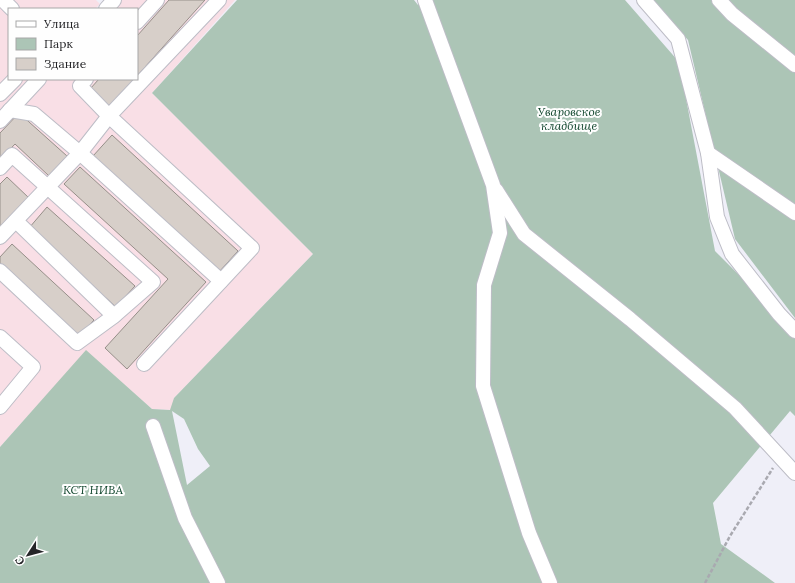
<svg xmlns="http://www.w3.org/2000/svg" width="795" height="583" font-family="Lora,serif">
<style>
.industrial{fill:#f9dfe6}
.green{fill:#acc5b6;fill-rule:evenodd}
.building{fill:#d7cfc9;stroke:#968f89}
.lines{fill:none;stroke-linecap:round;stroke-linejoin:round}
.minor-casing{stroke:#bdbdc6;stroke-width:16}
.path{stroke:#a9a9b0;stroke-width:2.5;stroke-dasharray:4 2;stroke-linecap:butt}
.minor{stroke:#fff;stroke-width:14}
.labels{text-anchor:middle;stroke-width:4;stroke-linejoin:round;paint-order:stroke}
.park-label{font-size:12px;font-style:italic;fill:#12472e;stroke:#fefefe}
</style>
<rect width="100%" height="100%" fill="#efeff8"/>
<!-- industrial -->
<g class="industrial">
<polygon points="0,0 96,0 100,4 95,9 9,9 9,79 31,79 0,113"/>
<polygon points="117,0 235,0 152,93 313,254 174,398 172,410 152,409 86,351 0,447 0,127 42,79 137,79 137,9 108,9"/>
</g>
<!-- green -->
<g class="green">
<path d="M237,0H414L418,5L421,0H625L679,62L715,251L795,331V416L790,411L713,503L721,544L775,583H0V447L86,350L152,409L170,410L174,398L313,254L152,93ZM172,411L184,419L198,449L210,466L187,485Z"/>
<polygon points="652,0 795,0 795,318 735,239 688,40"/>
</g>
<!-- building -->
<g class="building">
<polygon points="169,0 205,0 137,76 137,36"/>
<polygon points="99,79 135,79 110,107 90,89"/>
<polygon points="19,113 67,156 49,176 15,144 0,160 0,133"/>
<polygon points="112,135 238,251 219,272 93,156"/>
<polygon points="80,167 206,282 127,369 105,348 168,279 64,184"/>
<polygon points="7,177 29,198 0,229 0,184"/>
<polygon points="47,207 135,286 116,307 29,228"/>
<polygon points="12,244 94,320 77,338 0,267 0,257"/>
</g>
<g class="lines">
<defs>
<g id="minor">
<polyline points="3,0 12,9"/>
<polyline points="425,0 493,185 500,233 484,285 483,386 529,533 550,583"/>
<polyline points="644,0 678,39 708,153 717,217 732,254 779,314 795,331"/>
<polyline points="719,0 732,14 795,65"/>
<polyline points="106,9 114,0"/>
<polyline points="137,22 157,0"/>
<polyline points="86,79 80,86 109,116 252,248 144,364"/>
<polyline points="0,94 15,79"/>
<polyline points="10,110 34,114 80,153 221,281"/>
<polyline points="0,121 39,79"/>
<polyline points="708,153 795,213"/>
<polyline points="0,168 12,155 153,282 114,316 77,343 0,271"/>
<polyline points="496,190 524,234 630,319 735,408 795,473"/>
<polyline points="16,221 114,316"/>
<polyline points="0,237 80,153 109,116 219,0"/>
<polyline points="0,337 33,367 0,407"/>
<polyline points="153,426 185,518 218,583"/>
</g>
</defs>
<!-- minor casing -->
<use href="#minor" class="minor-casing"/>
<!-- path -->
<polyline class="path" points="705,583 730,536 773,468"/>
<!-- minor -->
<use href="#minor" class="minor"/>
</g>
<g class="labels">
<!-- park labels -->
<g class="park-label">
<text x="569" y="116">Уваровское<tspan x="569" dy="14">кладбище</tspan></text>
<text x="93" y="494">КСТ НИВА</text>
</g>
</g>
<!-- legend -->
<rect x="8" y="8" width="130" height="72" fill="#fefefe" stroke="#a7a7a8"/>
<rect x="16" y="21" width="20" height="6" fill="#ffffff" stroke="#a7a7a8"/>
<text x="44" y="28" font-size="12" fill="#252528">Улица</text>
<rect x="16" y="38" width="20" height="12" fill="#acc5b6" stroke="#a7a7a8"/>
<text x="44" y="48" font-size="12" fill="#252528">Парк</text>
<rect x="16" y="58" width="20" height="12" fill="#d7cfc9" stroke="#a7a7a8"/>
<text x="44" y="68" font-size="12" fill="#252528">Здание</text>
<!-- north arrow -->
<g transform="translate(28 555) rotate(234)" stroke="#fefefe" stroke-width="3" paint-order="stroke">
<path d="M0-3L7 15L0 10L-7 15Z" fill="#252528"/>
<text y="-6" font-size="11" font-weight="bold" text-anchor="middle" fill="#252528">С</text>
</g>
</svg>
